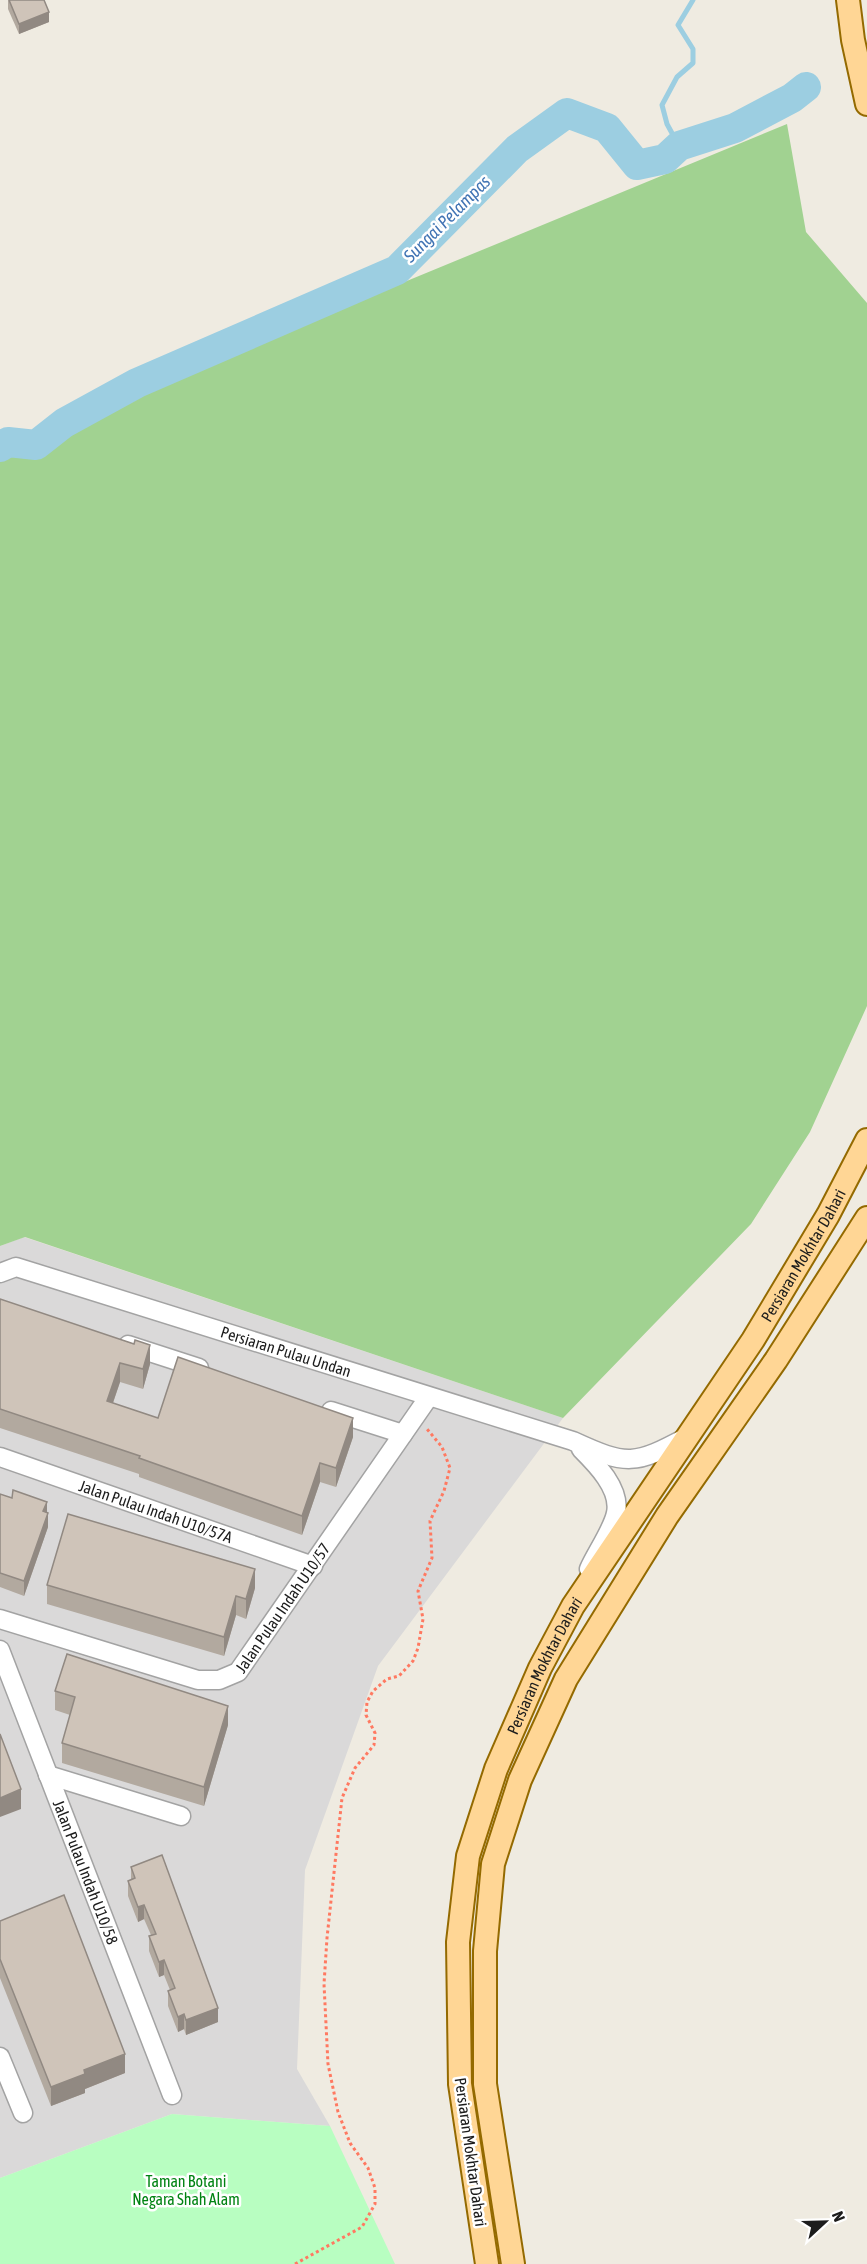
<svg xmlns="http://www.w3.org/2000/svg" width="867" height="2264" font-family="'Asap Condensed',sans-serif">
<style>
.residential{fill:#dad9d9}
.forest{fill:#a1d291}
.park{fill:#b8fec1}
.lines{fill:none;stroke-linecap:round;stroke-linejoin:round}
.stream{stroke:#9ccee1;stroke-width:5}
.river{stroke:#9ccee1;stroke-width:30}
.minor-casing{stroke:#a3a3a3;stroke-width:21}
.major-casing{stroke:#946a00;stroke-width:26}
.path{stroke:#ff7961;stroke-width:3;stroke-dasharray:3 3;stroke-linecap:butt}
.minor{stroke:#fff;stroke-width:18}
.major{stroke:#ffd695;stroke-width:22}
.wall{fill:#b2a99f}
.shaded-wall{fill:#918982}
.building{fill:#cfc4b9;stroke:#918982;stroke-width:1.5}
.labels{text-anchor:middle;stroke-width:5;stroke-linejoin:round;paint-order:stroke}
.street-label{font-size:16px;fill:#1c1c1c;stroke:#fff}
.park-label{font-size:16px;fill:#018313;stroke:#fff}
.water-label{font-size:18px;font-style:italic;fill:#4174b4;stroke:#fff}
</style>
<rect width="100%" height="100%" fill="#efebe1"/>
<!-- residential -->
<polygon class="residential" points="24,1237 563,1418 378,1666 305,1870 297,2069 330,2126 172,2114 0,2178 0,1246"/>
<!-- forest -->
<polygon class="forest" points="787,124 806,232 867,303 867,1006 810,1132 751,1224 563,1418 25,1237 0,1246 0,449"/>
<!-- park -->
<polygon class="park" points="172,2114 330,2126 395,2264 0,2264 0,2178"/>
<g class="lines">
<!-- stream -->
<polyline class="stream" points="679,146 667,124 662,105 677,77 693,63 693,49 678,25 693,0"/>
<!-- river -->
<polyline class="river" points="0,447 8,442 36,445 64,423 137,383 397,270 517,149 567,113 607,128 637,165 665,159 679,146 735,128 792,98 806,87"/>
<defs>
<g id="minor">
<path id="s1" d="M0,1273L16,1267L573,1441C627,1466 635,1465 687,1437"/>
<polyline points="128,1345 199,1368"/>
<polyline points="331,1411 403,1434"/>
<path d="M581,1449C596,1464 621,1489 616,1513C613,1529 596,1553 589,1569"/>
<path id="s2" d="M0,1457L313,1566"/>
<path id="s3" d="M0,1619L198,1680H219L238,1672L428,1398"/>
<path id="s4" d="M0,1650L172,2095"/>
<polyline points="48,1775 181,1816"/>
<polyline points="0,2057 23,2113"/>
</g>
<g id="major">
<polyline points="848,0 853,40 867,104"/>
<path id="s5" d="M487,2264L460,2084L458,1942L468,1856L496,1769L540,1668L573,1606L753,1340L828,1215L867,1140"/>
<polyline points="513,2264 485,2084 485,1951 493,1864 520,1780 566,1679 667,1516 776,1360 867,1218"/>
</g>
</defs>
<!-- minor casing -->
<use href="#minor" class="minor-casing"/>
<!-- major casing -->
<use href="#major" class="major-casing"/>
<!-- path -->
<polyline class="path" points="295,2264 362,2227 375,2204 375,2188 368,2168 350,2143 338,2112 328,2064 324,1984 327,1938 342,1798 355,1768 374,1745 375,1733 366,1715 367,1702 373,1691 387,1679 399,1676 413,1661 418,1648 423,1619 418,1591 432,1558 430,1521 444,1491 450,1468 442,1447 427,1429"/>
<!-- minor -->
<use href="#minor" class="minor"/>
<!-- major -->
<use href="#major" class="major"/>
</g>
<!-- wall -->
<g class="wall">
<polygon points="8,0 49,22 19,34 8,9"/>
<polygon points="0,1299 150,1364 143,1389 120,1382 113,1403 158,1418 353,1437 336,1487 320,1482 302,1535 139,1477 139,1474 0,1428"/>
<polygon points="0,1494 47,1512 48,1527 24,1596 0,1587"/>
<polygon points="47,1585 255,1588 246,1619 236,1615 224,1656 47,1604"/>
<polygon points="55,1691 228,1725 204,1806 62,1763 62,1743 70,1715 55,1710"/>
<polygon points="131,1867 218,2022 186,2035 184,2029 178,2032 168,2006 168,1991 170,1990 164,1975 159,1977 149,1951 149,1936 151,1935 144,1919 138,1922 128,1896 128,1881 131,1880"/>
<polygon points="0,1921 125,2073 85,2089 85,2093 51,2106 0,1978"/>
</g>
<!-- shaded-wall -->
<g class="shaded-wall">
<polygon points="49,12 49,22 19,34 19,24"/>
<polygon points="150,1345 150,1364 143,1389 143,1369"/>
<polygon points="120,1363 120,1382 107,1420 107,1401"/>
<polygon points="353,1418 353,1437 336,1487 336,1468"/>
<polygon points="320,1463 320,1482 302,1535 302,1516"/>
<polygon points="47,1502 47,1516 43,1511"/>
<polygon points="48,1513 48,1527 24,1596 24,1581"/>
<polygon points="255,1569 255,1588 246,1619 246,1599"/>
<polygon points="236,1596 236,1615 224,1656 224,1637"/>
<polygon points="228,1706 228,1725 204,1806 204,1787"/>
<polygon points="21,1789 21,1809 0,1817 0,1798"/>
<polygon points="144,1905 144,1919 138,1922 138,1907"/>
<polygon points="164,1960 164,1975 159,1977 159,1962"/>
<polygon points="218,2008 218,2022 186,2035 186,2020"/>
<polygon points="184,2014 184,2029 178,2032 178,2017"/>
<polygon points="125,2054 125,2073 85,2089 85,2093 51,2106 51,2087 84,2070"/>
</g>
<!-- building -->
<g class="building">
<polygon points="9,0 44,0 49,12 19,24"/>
<polygon points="0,1299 134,1344 135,1340 150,1345 143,1369 120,1363 107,1401 158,1418 178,1357 353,1418 336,1468 320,1463 302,1516 139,1458 140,1456 0,1409"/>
<polygon points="13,1490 47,1502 43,1511 48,1513 24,1581 0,1573 0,1494 12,1498"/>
<polygon points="68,1514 255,1569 246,1599 236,1596 224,1637 47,1585"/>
<polygon points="67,1654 228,1706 204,1787 62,1743 75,1697 55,1691"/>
<polygon points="0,1734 21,1789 0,1798"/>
<polygon points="162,1855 218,2008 186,2020 184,2014 178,2017 168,1991 175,1988 164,1960 159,1962 149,1936 156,1934 144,1905 138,1907 128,1881 135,1878 131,1867"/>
<polygon points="64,1895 125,2054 84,2070 85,2074 51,2087 0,1959 0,1921"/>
</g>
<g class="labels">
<!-- street labels -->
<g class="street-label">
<text dy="6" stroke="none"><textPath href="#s5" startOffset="1102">Persiaran Mokhtar Dahari</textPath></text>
<text dy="6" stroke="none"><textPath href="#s1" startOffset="300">Persiaran Pulau Undan</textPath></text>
<text dy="6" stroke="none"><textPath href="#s2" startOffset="165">Jalan Pulau Indah U10/57A</textPath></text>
<text dy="6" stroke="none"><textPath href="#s3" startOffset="327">Jalan Pulau Indah U10/57</textPath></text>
<text dy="6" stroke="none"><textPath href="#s5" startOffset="616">Persiaran Mokhtar Dahari</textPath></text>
<text dy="6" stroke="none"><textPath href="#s4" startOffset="238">Jalan Pulau Indah U10/58</textPath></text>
<text transform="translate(471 2152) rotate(82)" y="6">Persiaran Mokhtar Dahari</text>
</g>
<!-- park labels -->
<g class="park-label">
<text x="186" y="2187">Taman Botani<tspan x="186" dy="18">Negara Shah Alam</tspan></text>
</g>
<!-- water labels -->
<g class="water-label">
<text transform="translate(447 219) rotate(-45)" y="6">Sungai Pelampas</text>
</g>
</g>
<!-- north arrow -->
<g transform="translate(825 2222) rotate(68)" stroke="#ffffff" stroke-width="4.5" paint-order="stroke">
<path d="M0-4.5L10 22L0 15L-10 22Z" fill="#1c1c1c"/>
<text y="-9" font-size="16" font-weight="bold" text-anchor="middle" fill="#1c1c1c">N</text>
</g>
</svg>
